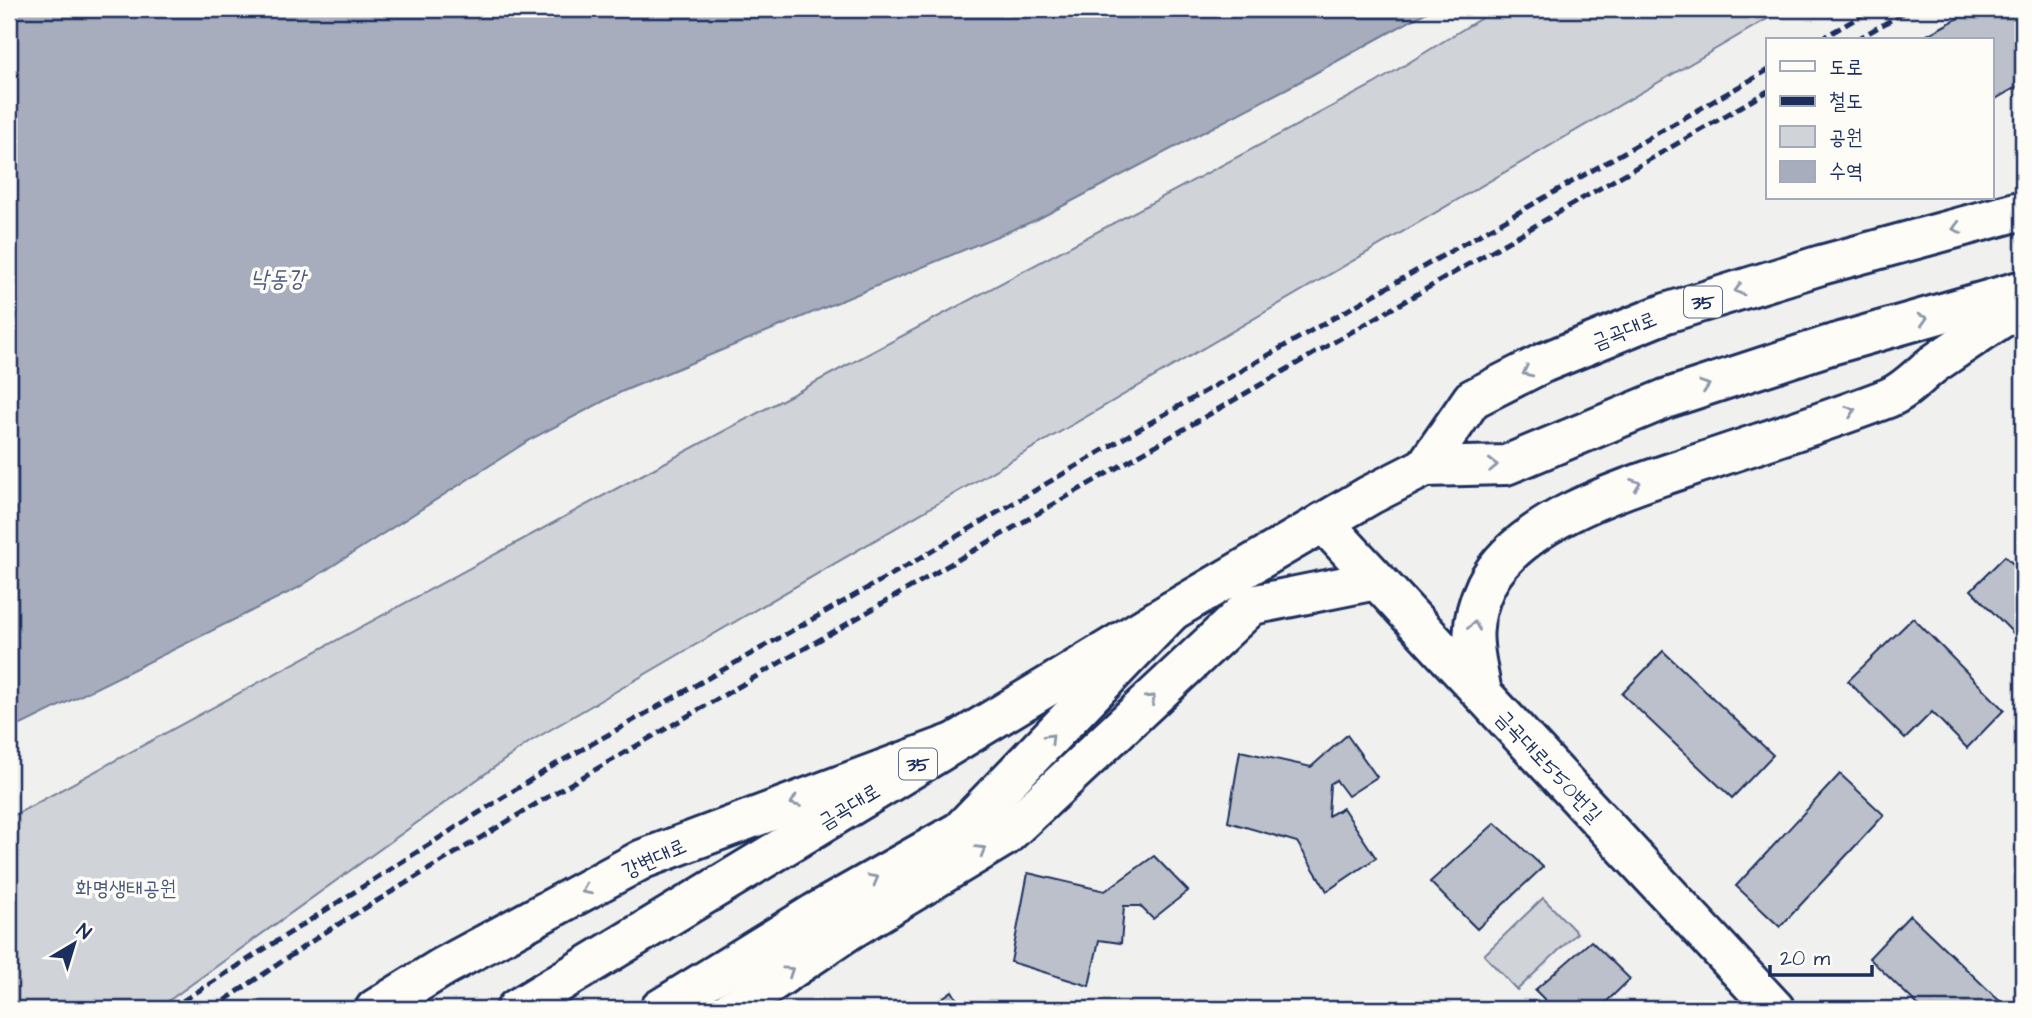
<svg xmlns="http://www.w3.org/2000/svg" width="2032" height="1018" font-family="'Architects Daughter','Poor Story',sans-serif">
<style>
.green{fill:#d0d3d8;stroke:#76819b;stroke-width:2}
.water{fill:#a7adbd;stroke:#6f7b97;stroke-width:2}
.building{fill:#bbc0ca;stroke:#1b2f5e;stroke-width:2}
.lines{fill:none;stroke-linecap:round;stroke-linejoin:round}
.tertiary-casing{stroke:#1b2f5e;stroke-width:44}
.primary-casing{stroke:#1b2f5e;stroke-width:44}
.trunk-casing{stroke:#1b2f5e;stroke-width:44}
.tertiary{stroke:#fdfcf7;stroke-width:38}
.primary{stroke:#fdfcf7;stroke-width:38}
.trunk{stroke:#fdfcf7;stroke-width:38}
.rail{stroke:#1b2f5e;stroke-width:5;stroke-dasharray:10 5;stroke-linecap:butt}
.oneway{stroke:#8c96aa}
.labels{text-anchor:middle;stroke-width:7;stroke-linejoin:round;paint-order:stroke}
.shield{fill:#fdfcf7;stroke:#5f6c8c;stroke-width:2}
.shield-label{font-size:19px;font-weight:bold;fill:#1b2f5e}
.street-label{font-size:21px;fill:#1b2f5e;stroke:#fdfcf7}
.park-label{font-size:21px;fill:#48587c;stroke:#fdfcf7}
.water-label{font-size:23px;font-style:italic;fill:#4c5b7f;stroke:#fdfcf7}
</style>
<rect width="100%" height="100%" fill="#f0f0ee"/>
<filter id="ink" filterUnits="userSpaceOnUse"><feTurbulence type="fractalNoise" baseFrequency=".0143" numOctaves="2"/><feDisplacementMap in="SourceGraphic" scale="14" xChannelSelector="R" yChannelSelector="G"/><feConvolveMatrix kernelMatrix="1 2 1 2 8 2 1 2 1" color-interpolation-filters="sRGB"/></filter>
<g filter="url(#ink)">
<!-- green -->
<g class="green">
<polygon points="1496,9 1784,9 531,741 157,1009 9,1009 9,818 636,478 1374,84"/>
<polygon points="1543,898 1577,933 1517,990 1484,955"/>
</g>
<!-- water -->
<polygon class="water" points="9,9 1432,9 1299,82 1036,220 621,392 531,439 298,588 9,731"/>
<!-- building -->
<g class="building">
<polygon points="1975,9 2023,9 2023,83 1992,101 1992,40 1918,40"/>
<polygon points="2005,556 2023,574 2023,643 1971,590"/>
<polygon points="1913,618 2004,710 1967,748 1932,712 1905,739 1848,681"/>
<polygon points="1663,651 1773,755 1732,798 1622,694"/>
<polygon points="1347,735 1377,777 1348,796 1336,780 1330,784 1328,816 1343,808 1376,858 1327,891 1297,842 1228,822 1240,751 1311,767"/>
<polygon points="1840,774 1884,815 1780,927 1736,886"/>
<polygon points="1495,823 1543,867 1477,929 1430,882"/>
<polygon points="1154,856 1188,891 1153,919 1140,906 1124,906 1121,943 1099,940 1089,986 1011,962 1028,873 1105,891"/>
<polygon points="1910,915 2008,1009 1922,1009 1869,958"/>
<polygon points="1591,941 1630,979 1599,1009 1554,1009 1535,990"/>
<polygon points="952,991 963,1009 927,1009"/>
</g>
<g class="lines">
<defs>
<g id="tertiary">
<polyline points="1323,522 1775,1009"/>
<path d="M1482,693C1474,650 1466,628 1486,585C1520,517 1636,485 1703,462C1765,441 1828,421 1888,398C1906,391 1920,374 1935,363C1964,343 1994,323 2023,304"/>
<polyline points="732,1009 848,931 1004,837 1252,605 1376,580"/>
</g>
<g id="primary">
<polyline points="1425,467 1472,399 1543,363 1666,313 1821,265 2023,210"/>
<polyline points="516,1009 1172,611 1370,495 1425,467 1506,465 1665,399 1827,346 2023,290"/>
</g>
<g id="trunk">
<polyline points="375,1009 443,967 643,859 951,744"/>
<polyline points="660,1009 815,913 960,831 1172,611"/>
</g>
</defs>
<!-- tertiary casing -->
<use href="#tertiary" class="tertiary-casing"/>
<!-- primary casing -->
<use href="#primary" class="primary-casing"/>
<!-- trunk casing -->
<use href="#trunk" class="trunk-casing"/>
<!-- tertiary -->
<use href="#tertiary" class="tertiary"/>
<!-- primary -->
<use href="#primary" class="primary"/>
<!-- trunk -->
<use href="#trunk" class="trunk"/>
<!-- rail -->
<g class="rail">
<polyline points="1819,40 1873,9"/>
<polyline points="1856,40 1910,9"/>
<polyline points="170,1009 551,767 910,564 1146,425 1768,70"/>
<polyline points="212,1009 324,933 541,801 1768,91"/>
</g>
</g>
<!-- one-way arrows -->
<defs><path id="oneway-chevron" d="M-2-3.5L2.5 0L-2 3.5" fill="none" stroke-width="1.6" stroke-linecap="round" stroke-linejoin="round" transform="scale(1.75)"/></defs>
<g class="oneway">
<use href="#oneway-chevron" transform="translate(1957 228) rotate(165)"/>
<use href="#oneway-chevron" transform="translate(1739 290) rotate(163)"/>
<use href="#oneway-chevron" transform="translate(1923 319) rotate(-16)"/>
<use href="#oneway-chevron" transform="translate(1527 372) rotate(153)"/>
<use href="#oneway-chevron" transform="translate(1705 386) rotate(-18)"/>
<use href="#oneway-chevron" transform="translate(1851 411) rotate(-19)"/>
<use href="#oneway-chevron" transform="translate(1493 465) rotate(-2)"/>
<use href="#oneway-chevron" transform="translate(1636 484) rotate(-20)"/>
<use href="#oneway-chevron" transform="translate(1474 626) rotate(-82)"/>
<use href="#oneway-chevron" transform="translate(1151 699) rotate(-43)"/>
<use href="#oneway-chevron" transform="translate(1050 738) rotate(-46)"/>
<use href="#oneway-chevron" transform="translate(795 802) rotate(159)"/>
<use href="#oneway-chevron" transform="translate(981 850) rotate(-31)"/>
<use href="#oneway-chevron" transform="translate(874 879) rotate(-29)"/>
<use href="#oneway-chevron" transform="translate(586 890) rotate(152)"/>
<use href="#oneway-chevron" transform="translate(789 971) rotate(-34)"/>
</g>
</g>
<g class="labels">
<!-- shield labels -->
<g class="shield">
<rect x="1684" y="286.5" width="38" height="31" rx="5"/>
<rect x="899" y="748.5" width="38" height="31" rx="5"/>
</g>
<g class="shield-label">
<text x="1703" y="309">35</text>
<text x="918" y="771">35</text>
</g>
<!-- street labels -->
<g class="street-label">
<text transform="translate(1624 330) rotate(-22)" y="7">금곡대로</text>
<text transform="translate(1549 766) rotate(47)" y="7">금곡대로550번길</text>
<text transform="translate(849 806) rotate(-31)" y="7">금곡대로</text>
<text transform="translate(654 858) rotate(-24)" y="7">강변대로</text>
</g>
<!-- park labels -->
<g class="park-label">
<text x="126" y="895">화명생태공원</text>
</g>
<!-- water labels -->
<g class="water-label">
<text x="278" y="286">낙동강</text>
</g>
</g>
<!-- margin -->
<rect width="2032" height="1018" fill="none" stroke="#fdfcf7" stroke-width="35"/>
<rect x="18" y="18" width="1997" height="983" fill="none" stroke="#1b2f5e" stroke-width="2.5" filter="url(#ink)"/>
<!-- legend -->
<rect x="1766" y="38" width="228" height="161" fill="#fdfcf7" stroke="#a3aaba" stroke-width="2"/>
<rect x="1780" y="61" width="35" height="10" fill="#fdfcf7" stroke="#a3aaba" stroke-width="2"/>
<text x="1829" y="74" font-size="21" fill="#1b2f5e">도로</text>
<rect x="1780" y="96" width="35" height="10" fill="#1b2f5e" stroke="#a3aaba" stroke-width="2"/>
<text x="1829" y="108" font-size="21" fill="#1b2f5e">철도</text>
<rect x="1780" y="126" width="35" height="21" fill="#d0d3d8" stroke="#a3aaba" stroke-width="2"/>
<text x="1829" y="144" font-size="21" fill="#1b2f5e">공원</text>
<rect x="1780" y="161" width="35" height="21" fill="#a7adbd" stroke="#a3aaba" stroke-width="2"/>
<text x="1829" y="178" font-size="21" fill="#1b2f5e">수역</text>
<!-- north arrow -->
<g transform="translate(74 944) rotate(38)" stroke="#fdfcf7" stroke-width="5" paint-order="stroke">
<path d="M0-5L12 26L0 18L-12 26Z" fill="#1b2f5e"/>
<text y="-10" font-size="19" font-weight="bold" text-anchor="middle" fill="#1b2f5e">N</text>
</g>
<!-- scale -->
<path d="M1770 965v10h102v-10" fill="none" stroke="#1b2f5e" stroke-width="3.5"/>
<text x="1780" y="965" font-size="21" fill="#1b2f5e" stroke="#fdfcf7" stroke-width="5" paint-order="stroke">20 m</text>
</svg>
